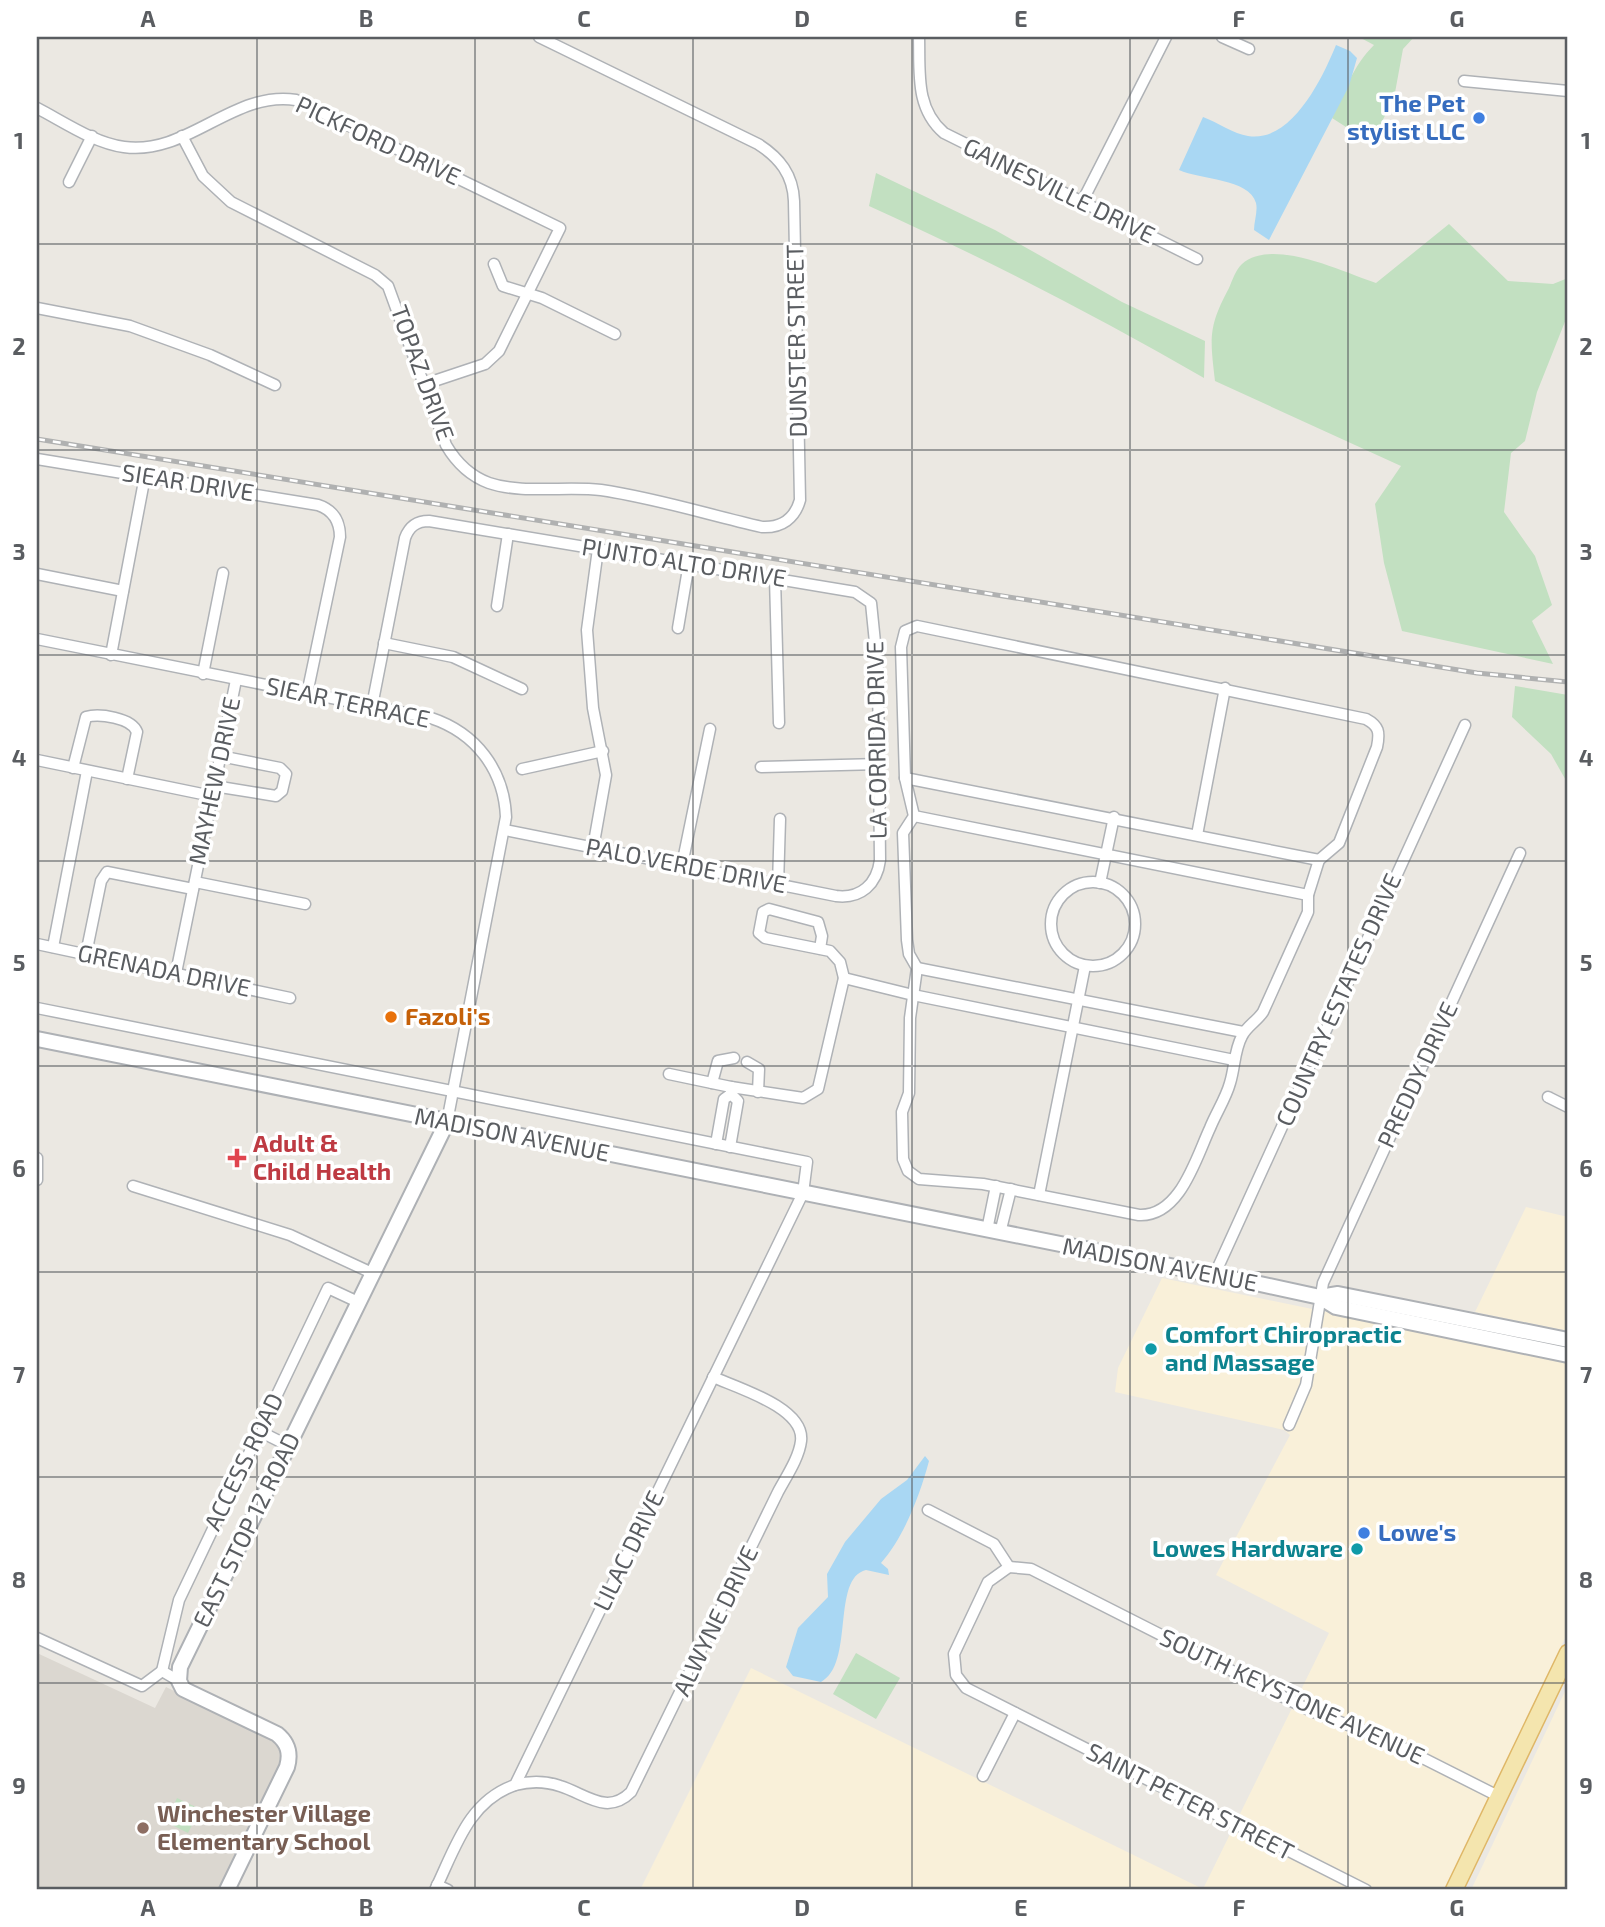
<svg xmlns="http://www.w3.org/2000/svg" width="1605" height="1927" font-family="'Exo 2',sans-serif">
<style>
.commercial{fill:#f9f0d9}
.education{fill:#dbd7d0}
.green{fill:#c2e0c1}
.water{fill:#a9d7f3}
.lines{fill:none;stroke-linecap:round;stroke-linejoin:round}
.street-casing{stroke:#afb2b6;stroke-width:13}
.secondary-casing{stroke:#aeb1b5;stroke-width:18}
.primary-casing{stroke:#dfb767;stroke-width:19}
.street{stroke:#fff;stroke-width:10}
.secondary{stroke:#fff;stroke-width:14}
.primary{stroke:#f4e5ae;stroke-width:16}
.rail-casing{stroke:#b0b1b1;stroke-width:5}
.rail{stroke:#fff;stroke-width:2.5;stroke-dasharray:8;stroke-linecap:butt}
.grid{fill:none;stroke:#5a5d61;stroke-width:2;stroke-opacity:0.55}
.shop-dot{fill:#3f7fe0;stroke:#fff;stroke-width:2.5}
.food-dot{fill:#e8710a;stroke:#fff;stroke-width:2.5}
.health-dot{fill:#e0444e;stroke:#fff;stroke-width:2.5}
.culture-dot{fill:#0f9aa8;stroke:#fff;stroke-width:2.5}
.education-dot{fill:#8d6e63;stroke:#fff;stroke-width:2.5}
.labels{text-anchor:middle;stroke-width:7;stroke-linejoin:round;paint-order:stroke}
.shop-label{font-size:24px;font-weight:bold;fill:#366cbe;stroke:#fff;text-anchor:end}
.street-label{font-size:24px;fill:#5a5d61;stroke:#fff}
.food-label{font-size:24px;font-weight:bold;fill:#c56008;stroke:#fff;text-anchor:start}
.health-label{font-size:24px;font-weight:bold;fill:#be3a42;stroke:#fff;text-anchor:start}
.culture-label{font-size:24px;font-weight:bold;fill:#0d838f;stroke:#fff;text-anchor:start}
.education-label{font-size:24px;font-weight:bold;fill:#785e54;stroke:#fff;text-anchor:start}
.neatline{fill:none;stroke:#5a5d61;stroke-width:2.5}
.grid-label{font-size:23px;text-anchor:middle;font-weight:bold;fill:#5a5d61}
</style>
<rect width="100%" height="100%" fill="#ebe8e2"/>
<!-- commercial -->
<g class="commercial">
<polygon points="1526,1207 1568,1217 1568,1331 1475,1312"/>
<polygon points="1162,1278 1568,1362 1568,1632 1444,1890 640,1890 751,1668 1203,1889 1329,1633 1216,1575 1290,1435 1284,1430 1115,1392 1118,1368"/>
<polygon points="1568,1685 1568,1890 1471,1890"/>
</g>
<!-- education -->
<polygon class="education" points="37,1653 155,1708 166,1687 274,1740 282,1756 279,1766 219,1890 37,1890"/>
<!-- green -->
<g class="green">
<path d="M1359,37H1414L1403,49L1394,98L1371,143L1332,118C1346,90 1352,67 1374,45Z"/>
<path d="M876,173L995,230L1122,302L1205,341L1204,378C1095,315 984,258 869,206Z"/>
<path d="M1449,224L1508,281L1553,284L1568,278V314L1537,392L1525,441L1511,453L1504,512L1535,556L1552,605L1532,621L1553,664L1402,631L1384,563L1375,504L1401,466L1215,381C1210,338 1208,327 1229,288C1232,281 1236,269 1242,264C1272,237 1343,272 1376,283Z"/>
<polygon points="1515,686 1568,695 1568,784 1551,754 1512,717"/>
<polygon points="856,1653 900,1678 876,1719 833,1694"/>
<polygon points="177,1798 200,1809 188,1833 166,1822"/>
</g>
<!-- water -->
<g class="water">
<path d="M1336,45L1350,51L1357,58L1349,86L1269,240L1254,230C1254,222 1258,211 1256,203C1249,178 1200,180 1179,170L1203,117C1217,122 1234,134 1248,136C1292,143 1323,77 1336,45Z"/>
<path d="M925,1456L929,1461C920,1495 904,1537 881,1563L888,1569L889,1575L866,1570C831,1578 855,1664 821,1682L793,1676L786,1667L798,1628L828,1597L827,1574L845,1542L881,1499L907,1480Z"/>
</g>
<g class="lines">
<defs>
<g id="street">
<path d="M919,37C920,72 915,108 944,133L1197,259"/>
<polyline points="1222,37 1249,49"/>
<polyline points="1464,81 1568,91"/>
<path d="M37,108C64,122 94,143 124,147C187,156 233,90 296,100L560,228L499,351L485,364L425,384"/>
<path d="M182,136L203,176L231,202L375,275L388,286L446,445C456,462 470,476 489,483C521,494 567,486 601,490C656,498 709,515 762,527C782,528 795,518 800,500L794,201C793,175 780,158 758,144L539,37"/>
<polyline points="69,182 92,136"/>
<polyline points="1082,202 1166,37"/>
<polyline points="494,264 503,286 542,298 615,334"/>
<polyline points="37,308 130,326 210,355 275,385"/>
<path d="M37,459L318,505C333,510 340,521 340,537L307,694"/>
<polyline points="37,574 123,591"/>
<polyline points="775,578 779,723"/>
<polyline points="497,606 508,534"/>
<path d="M917,626L1366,719C1379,726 1380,732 1377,747L1339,843L1319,860L1308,895V912L1263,1012C1257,1021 1246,1027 1242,1036C1234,1051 1235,1067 1230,1083C1226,1098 1216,1113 1210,1128C1196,1158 1180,1217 1139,1215L983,1184L919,1179L908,1171L903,1159L902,1112L909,1093L910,1018L917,968L909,954L907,940L903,833L914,816L905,778L901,647L905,631Z"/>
<polyline points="678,628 689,563"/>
<path d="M37,639L431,718C476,733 504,770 506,817L447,1122"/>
<polyline points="384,643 453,657 522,689"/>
<polyline points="111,655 145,476"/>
<polyline points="203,674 223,573"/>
<path d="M372,706L405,538C409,527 416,521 429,521L855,592L871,603L878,672L880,860C877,884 861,899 836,896L505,830"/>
<polyline points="37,760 212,796"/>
<polyline points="761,767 880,764"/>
<path d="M73,768L86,717C99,713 132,718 137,732L127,779"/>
<polyline points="522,769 603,751"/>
<polyline points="905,778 1319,860"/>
<polyline points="214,786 276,796 282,791 286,774 280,768 220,756"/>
<polyline points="914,816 1308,895"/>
<polyline points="1197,835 1225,688"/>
<polyline points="593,848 606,775 593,708 587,630 598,549"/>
<polyline points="682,865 710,729"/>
<circle cx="1093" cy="924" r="42"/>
<polyline points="195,882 305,904"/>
<polyline points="1100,883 1114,817"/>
<polyline points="778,885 780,819"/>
<polyline points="37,944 290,998"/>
<polyline points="53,947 87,771"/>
<polyline points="820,949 822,936 818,922 769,909 763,912 759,933 765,938 830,951 840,962 844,978"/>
<polyline points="86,954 101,881 107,872 193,889"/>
<polyline points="917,968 1243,1032"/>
<polyline points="176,973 236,680"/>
<path d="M37,1008L807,1162L803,1193L515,1785C468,1801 455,1849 435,1890"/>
<polyline points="747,1062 759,1069 758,1092"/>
<polyline points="669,1074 731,1087 731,1094 738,1101 730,1147"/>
<polyline points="712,1083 718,1061 734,1058"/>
<polyline points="731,1087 803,1098 818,1089 844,978 913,995 1234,1060"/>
<polyline points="1548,1097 1568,1107"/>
<polyline points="716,1144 724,1099 731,1094"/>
<polyline points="37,1158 37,1180"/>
<polyline points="133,1186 290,1235 372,1273"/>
<polyline points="1039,1195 1085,966"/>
<polyline points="987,1230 996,1186"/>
<polyline points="1000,1233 1011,1189"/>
<polyline points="1214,1276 1465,725"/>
<polyline points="1289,1425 1306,1385 1323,1283 1520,853"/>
<polyline points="259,1431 289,1446"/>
<polyline points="928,1510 994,1544 1009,1567"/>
<polyline points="37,1638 142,1686 162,1671 179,1681"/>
<polyline points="162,1671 179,1600 328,1288 358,1302"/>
<polyline points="983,1776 1015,1713"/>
<path d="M515,1785C530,1781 545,1781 560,1786C586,1794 607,1816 631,1792L778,1492C786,1477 799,1458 801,1441C805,1408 738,1388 713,1377"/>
<polyline points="437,1885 448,1890"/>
<polyline points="1366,1890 966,1688 956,1675 954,1654 988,1582 1009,1567 1031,1569 1311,1711 1385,1739 1498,1796"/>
</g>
<g id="secondary">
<polyline points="37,1039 1260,1284 1320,1297 1336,1307 1568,1355"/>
<polyline points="1320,1297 1338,1294 1568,1340"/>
<path d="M227,1890L287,1767C291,1753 288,1743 277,1734L183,1689L179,1681L180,1667L447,1122"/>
</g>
<polyline id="primary" points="1454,1890 1568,1653"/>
</defs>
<!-- street casing -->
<use href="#street" class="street-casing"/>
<!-- secondary casing -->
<use href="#secondary" class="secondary-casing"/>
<!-- primary casing -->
<use href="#primary" class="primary-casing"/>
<!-- street -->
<use href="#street" class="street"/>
<!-- secondary -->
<use href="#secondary" class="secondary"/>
<!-- primary -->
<use href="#primary" class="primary"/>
<defs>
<polyline id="rail" points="37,439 1477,673 1568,682"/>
</defs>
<!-- rail casing -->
<use href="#rail" class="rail-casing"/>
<!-- rail -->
<use href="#rail" class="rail"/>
</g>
<!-- grid -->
<path class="grid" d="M257,37V1890M475,37V1890M693,37V1890M912,37V1890M1130,37V1890M1348,37V1890M37,244H1568M37,450H1568M37,655H1568M37,861H1568M37,1066H1568M37,1272H1568M37,1477H1568M37,1683H1568"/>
<!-- markers -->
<g class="shop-dot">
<circle cx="1479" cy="118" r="7"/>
<circle cx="1364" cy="1533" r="7"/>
</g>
<circle class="food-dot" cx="391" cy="1017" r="7"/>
<path class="health-dot" d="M233.5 1147.5h7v7h7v7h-7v7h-7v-7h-7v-7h7z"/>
<g class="culture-dot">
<circle cx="1151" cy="1349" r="7"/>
<circle cx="1357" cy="1549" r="7"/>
</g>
<circle class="education-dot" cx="143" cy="1828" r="7"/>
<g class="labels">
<!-- shop labels -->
<g class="shop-label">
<text x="1465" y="112">The Pet<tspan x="1465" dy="28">stylist LLC</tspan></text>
<text x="1378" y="1541" text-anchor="start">Lowe's</text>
</g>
<!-- street labels -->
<g class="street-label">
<text transform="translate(378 141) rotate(25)" y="8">PICKFORD DRIVE</text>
<text transform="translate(1059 191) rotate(26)" y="8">GAINESVILLE DRIVE</text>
<text transform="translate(797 341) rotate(-91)" y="8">DUNSTER STREET</text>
<text transform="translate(422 373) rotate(70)" y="8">TOPAZ DRIVE</text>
<text transform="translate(188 483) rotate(9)" y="8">SIEAR DRIVE</text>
<text transform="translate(684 563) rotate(9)" y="8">PUNTO ALTO DRIVE</text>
<text transform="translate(348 703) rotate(12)" y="8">SIEAR TERRACE</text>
<text transform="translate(877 740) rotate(-91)" y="8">LA CORRIDA DRIVE</text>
<text transform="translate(215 781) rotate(-78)" y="8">MAYHEW DRIVE</text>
<text transform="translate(686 866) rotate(11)" y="8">PALO VERDE DRIVE</text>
<text transform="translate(164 971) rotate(12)" y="8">GRENADA DRIVE</text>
<text transform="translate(1339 1000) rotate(-66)" y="8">COUNTRY ESTATES DRIVE</text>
<text transform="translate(1418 1075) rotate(-65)" y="8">PREDDY DRIVE</text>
<text transform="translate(512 1135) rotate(11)" y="8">MADISON AVENUE</text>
<text transform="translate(1160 1265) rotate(11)" y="8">MADISON AVENUE</text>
<text transform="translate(244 1462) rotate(-64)" y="8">ACCESS ROAD</text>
<text transform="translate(247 1530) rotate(-64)" y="8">EAST STOP 12 ROAD</text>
<text transform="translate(629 1551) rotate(-64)" y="8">LILAC DRIVE</text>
<text transform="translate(716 1621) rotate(-64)" y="8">ALWYNE DRIVE</text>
<text transform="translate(1292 1697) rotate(25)" y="8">SOUTH KEYSTONE AVENUE</text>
<text transform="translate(1190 1802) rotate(27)" y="8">SAINT PETER STREET</text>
</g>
<!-- food labels -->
<g class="food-label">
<text x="405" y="1025">Fazoli's</text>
</g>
<!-- health labels -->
<g class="health-label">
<text x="253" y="1152">Adult &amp;<tspan x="253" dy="28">Child Health</tspan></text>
</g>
<!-- culture labels -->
<g class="culture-label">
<text x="1165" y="1343">Comfort Chiropractic<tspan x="1165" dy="28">and Massage</tspan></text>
<text x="1343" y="1557" text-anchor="end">Lowes Hardware</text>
</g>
<!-- education labels -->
<g class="education-label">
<text x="157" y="1822">Winchester Village<tspan x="157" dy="28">Elementary School</tspan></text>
</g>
</g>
<!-- border -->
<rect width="1605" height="1927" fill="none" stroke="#ffffff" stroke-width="77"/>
<rect x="38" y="38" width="1528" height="1850" class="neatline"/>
<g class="grid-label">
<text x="148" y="27">A</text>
<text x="366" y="27">B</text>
<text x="584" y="27">C</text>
<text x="802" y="27">D</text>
<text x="1021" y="27">E</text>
<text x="1239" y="27">F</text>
<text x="1457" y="27">G</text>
<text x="19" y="149">1</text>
<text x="1586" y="149">1</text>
<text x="19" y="355">2</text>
<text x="1586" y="355">2</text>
<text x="19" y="560">3</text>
<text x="1586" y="560">3</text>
<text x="19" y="766">4</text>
<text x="1586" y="766">4</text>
<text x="19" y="971">5</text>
<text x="1586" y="971">5</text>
<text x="19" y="1177">6</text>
<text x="1586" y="1177">6</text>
<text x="19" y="1383">7</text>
<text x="1586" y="1383">7</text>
<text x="19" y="1588">8</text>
<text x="1586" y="1588">8</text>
<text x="19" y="1794">9</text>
<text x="1586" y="1794">9</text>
<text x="148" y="1916">A</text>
<text x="366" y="1916">B</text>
<text x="584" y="1916">C</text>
<text x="802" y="1916">D</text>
<text x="1021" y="1916">E</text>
<text x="1239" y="1916">F</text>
<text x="1457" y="1916">G</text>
</g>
</svg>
